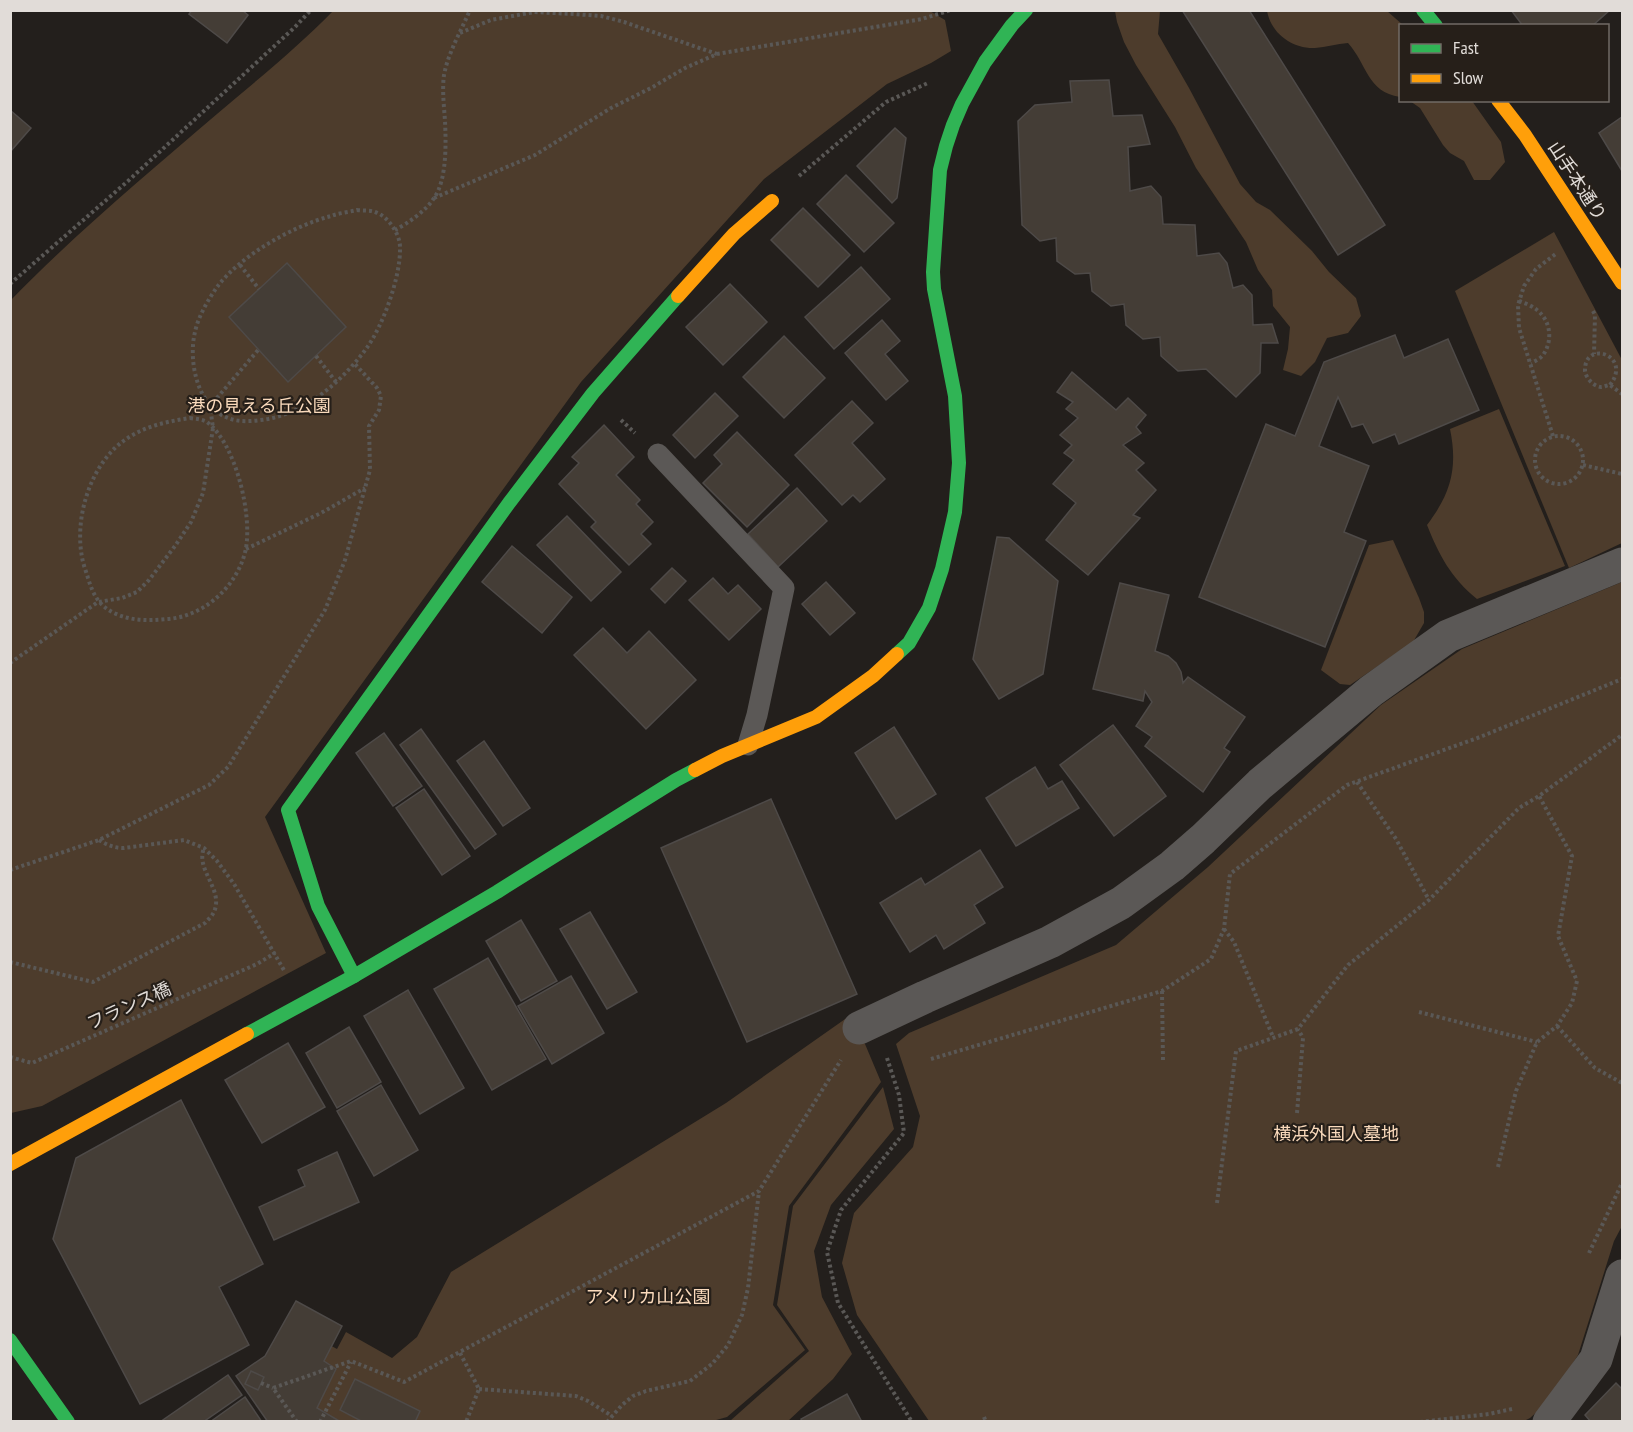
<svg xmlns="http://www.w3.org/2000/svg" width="1633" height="1432" font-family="'PT Sans Narrow','Noto Sans JP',sans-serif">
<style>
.green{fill:#4d3c2c}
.building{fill:#443d36;stroke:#4e4a48;stroke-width:1.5}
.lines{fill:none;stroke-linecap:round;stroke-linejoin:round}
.path{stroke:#5a5856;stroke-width:4;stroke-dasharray:3 3;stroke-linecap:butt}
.lane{stroke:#5b5856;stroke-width:21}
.street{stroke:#5b5856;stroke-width:33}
.fast{stroke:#30b455;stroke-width:14}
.slow{stroke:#ff9f0a;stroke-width:14}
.labels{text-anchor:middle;stroke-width:4.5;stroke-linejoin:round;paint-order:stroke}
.street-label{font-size:18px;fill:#e1dcd8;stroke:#261f19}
.park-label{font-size:18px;fill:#fadabc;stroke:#261f19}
</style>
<rect width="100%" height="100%" fill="#231f1c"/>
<!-- green -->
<g class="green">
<path d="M928,10L945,20L951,51L931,63L887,84L764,179L581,382L265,817L326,953L42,1106L11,1113L10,301C75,234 147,174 217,114C257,80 297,48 333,11Z"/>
<polygon points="1115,11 1160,11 1158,34 1189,88 1240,184 1256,202 1270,210 1312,251 1329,272 1356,298 1361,316 1348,333 1327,338 1315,362 1301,376 1283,370 1288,349 1290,327 1273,306 1272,290 1258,270 1246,242 1196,168 1175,127 1136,65 1124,42 1117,22"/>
<path d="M1267,11H1387L1403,25L1400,26V97C1367,92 1367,64 1348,43C1337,44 1326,47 1315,48C1292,49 1271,33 1267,11Z"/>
<polygon points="1410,101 1472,101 1501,142 1505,162 1490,180 1474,180 1464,161 1450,153 1443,145 1420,108"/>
<polygon points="1554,232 1622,360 1622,543 1569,568 1455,291"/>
<path d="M1499,409L1565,566L1477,599C1451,578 1439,555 1427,525C1451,493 1458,468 1450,429Z"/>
<polygon points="1393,540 1419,598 1424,612 1424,623 1413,642 1350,685 1340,684 1321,670 1369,545"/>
<polygon points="1622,582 1622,1226 1614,1241 1578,1355 1549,1401 1530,1418 1522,1422 929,1421 857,1315 842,1263 854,1213 913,1147 920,1116 896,1044 909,1033 1116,945 1208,867 1381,705 1462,649"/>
<polygon points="848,1017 865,1044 881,1082 789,1206 773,1305 805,1350 727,1417 709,1422 272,1421 287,1322 337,1349 346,1332 392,1358 417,1337 451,1272 726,1103"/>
<polygon points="883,1087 894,1129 831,1205 814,1251 822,1297 852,1354 833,1379 788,1421 730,1421 809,1351 777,1305 793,1206"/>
</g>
<!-- building -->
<g class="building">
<polygon points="192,10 242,10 248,15 227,43 189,14"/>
<polygon points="1182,10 1249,10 1385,225 1338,255"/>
<polygon points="1511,10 1610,10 1592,26 1523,26"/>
<polygon points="1109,80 1113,116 1142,115 1150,144 1128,147 1130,191 1151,186 1161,197 1163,224 1195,225 1197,256 1219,253 1227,263 1233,288 1243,285 1252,295 1253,325 1272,324 1278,343 1261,343 1260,373 1236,397 1206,369 1178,371 1161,356 1160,337 1143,339 1126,325 1124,304 1111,306 1092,291 1090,273 1075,274 1057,261 1056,238 1040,241 1022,225 1018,121 1035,105 1072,102 1070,81"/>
<polygon points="10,110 31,128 10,152"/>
<polygon points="1622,117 1622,171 1599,133"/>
<polygon points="895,128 906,138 897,198 892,203 857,166"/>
<polygon points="846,175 894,223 864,252 817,204"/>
<polygon points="803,208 850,255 818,287 771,240"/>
<polygon points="287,263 346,327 288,382 229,317"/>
<polygon points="861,267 890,299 834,349 805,317"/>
<polygon points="730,284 767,322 723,365 686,327"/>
<polygon points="882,320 900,341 885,354 908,381 886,400 845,353"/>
<polygon points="1395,335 1404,358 1448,339 1479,410 1399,444 1395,434 1373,443 1363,424 1352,427 1338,397 1319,446 1369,466 1344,532 1366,541 1325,647 1199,597 1266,424 1295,436 1324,362"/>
<polygon points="784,336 825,378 784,418 743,377"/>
<polygon points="1072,372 1116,410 1128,398 1146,415 1136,427 1141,433 1123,445 1144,463 1136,470 1156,490 1133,515 1140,518 1088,575 1046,540 1076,503 1053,484 1074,460 1064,453 1072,445 1060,435 1078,418 1066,409 1073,402 1057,392"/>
<polygon points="715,393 738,416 695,458 673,435"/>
<polygon points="852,401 873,423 852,443 885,479 860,502 853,495 842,505 795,455"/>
<polygon points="604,425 634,457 616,475 640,500 636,504 653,522 641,534 651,544 629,565 591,527 596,522 559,484 579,463 572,457"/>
<polygon points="737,432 789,485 747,527 703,483 722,464 714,455"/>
<polygon points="797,488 827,521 778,567 748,534"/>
<polygon points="567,516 621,572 591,601 537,545"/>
<polygon points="997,537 1009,538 1058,581 1043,674 999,699 973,659"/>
<polygon points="512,546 572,597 542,633 482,582"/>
<polygon points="672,568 686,581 665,603 651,589"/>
<polygon points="713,578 728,594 738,585 761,609 729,640 689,600"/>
<polygon points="826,582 855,613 830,635 802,604"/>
<polygon points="1120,583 1169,595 1155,651 1168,656 1176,663 1181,672 1183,683 1188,677 1245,717 1224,748 1230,752 1203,792 1145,746 1152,737 1136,726 1152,702 1145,691 1143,701 1093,689"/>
<polygon points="603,628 627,653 649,631 696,680 646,729 574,655"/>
<polygon points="1113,725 1166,796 1114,836 1060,765"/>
<polygon points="894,727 936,794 896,819 855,753"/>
<polygon points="421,729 496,834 475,849 400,745"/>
<polygon points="384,733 422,786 393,806 356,753"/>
<polygon points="484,741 530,808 503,826 457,761"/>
<polygon points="1035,767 1048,789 1062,781 1079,808 1016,846 986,798"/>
<polygon points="424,789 470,856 442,875 396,808"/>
<polygon points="771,799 857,994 747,1042 661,848"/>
<polygon points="980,850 1003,887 974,905 985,923 944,949 936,935 910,952 880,903 921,878 925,885"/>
<polygon points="590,912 637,992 607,1009 560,929"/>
<polygon points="521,920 557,981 521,1001 486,941"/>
<polygon points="488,958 546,1059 492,1090 434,989"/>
<polygon points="571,976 604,1033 552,1064 518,1006"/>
<polygon points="408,990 464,1088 420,1114 364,1016"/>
<polygon points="349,1027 381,1082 337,1108 306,1053"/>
<polygon points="288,1043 325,1107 262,1143 225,1080"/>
<polygon points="381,1085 418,1150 374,1176 337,1111"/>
<polygon points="181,1100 263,1264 219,1287 249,1345 140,1404 53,1239 76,1158"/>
<polygon points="337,1152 359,1202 274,1240 259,1207 305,1186 298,1170"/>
<polygon points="296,1301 342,1326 324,1361 336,1369 317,1408 341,1422 268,1422 236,1376 265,1356"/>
<polygon points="251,1371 264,1377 258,1390 245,1384"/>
<polygon points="228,1375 242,1395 203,1422 160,1422"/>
<polygon points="355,1379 420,1411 415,1422 363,1422 340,1410"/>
<polygon points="1616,1383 1621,1388 1622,1387 1622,1422 1591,1422 1585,1415"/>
<polygon points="847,1394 862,1422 802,1422 801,1419"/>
<polygon points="245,1397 262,1422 210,1422"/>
</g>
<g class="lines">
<!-- path -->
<g class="path">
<polyline points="460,33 491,20 534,12 574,14 601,16 624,22 717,54"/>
<polyline points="799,176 886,102 928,83"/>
<polyline points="434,198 535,155 611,108 651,88 685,68 717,54 922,19 951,10"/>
<path d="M357,210C363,211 370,210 375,212C388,216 400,234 400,247C401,276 383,326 366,349C342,381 308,411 268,419C255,421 240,423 228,418C197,407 188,360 195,332C198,317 208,300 217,287C241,255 293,226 331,216C339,213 349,212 357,210Z"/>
<path d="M395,230C407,224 427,210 434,198C447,180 446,143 445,121C444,106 442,90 444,75C448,53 461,31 470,10"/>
<polyline points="240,265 259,289"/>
<polyline points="10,284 128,181 295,27 311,10"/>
<path d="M1519,301C1525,303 1532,306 1537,310C1551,321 1553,341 1543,355C1540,359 1535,361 1531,363"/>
<polyline points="1593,311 1595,315 1594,354"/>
<polyline points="316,356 336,382"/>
<path d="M1610,385C1633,355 1584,339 1585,371C1586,378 1593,386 1601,387C1604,387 1607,385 1610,385L1622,394"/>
<path d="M190,418C196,419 202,419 207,422C236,444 252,514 246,548C239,585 204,617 167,619C148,621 131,621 114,613C98,605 93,594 88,578C86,571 83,564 82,557C75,520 88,474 115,448C136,428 163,422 190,418Z"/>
<polyline points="621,420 635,433"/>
<polyline points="1553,436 1519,328 1518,305 1524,286 1536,269 1557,253"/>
<circle cx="1559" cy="460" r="24"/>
<polyline points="1583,465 1622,474"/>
<polyline points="246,549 321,513 365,488"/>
<polyline points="10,663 98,602 122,598 137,592 149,580 175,546 191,522 203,493 213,428 210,406 259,349"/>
<polyline points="1357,782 1396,839 1429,900"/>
<path d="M99,840C107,845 114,848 124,848L184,840L204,848L217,861L234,884L285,972"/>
<polyline points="10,870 99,840 209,785 228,767 325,610 345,560 370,470 369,426 379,410 381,396 377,388 354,363"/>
<polyline points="1224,929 1234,942 1273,1037"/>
<path d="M10,962L93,982L205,923C208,920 212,916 214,912C224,889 195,870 204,848"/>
<polyline points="1162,991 1163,1061"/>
<polyline points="1419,1012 1537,1042"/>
<polyline points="1557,1026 1595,1068 1622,1083"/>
<polyline points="10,1057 32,1063 257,964 275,953"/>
<polyline points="887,1058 899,1095 904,1133 841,1210 827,1252 838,1303 912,1422"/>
<polyline points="931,1059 1162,991 1211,959 1224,929 1230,874 1347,785 1480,737 1622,679"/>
<polyline points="1297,1113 1303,1038 1298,1029"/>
<polyline points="1498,1167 1516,1091 1537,1042 1557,1026 1572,1003 1577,981 1558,936 1572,856 1539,796"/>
<polyline points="1217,1203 1236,1051 1298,1029 1348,965 1429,900 1519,808 1539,796 1622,735"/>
<polyline points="1589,1253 1622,1183"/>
<polyline points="460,1353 479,1389 466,1422"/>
<polyline points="261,1383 273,1388"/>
<polyline points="479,1389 576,1396 588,1401 612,1416"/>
<polyline points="984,1417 986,1422"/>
<polyline points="297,1422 273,1388 351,1361 404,1382 759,1191 841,1060"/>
<polyline points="320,1422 351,1362"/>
<polyline points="607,1422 622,1405 633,1396 646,1391 690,1381 712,1364 728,1345 742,1315 748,1288 759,1191"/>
<polyline points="1420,1422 1489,1414 1512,1409"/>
</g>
<!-- lane -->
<polyline class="lane" points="658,454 784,588 757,715 748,745"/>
<!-- street -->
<g class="street">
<polyline points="859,1028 925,997 1050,942 1121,903 1172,866 1203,839 1260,784 1371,691 1448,636 1622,564"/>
<polyline points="1549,1422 1596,1359 1622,1276"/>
</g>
<!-- fast -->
<g class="fast">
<polyline points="1423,10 1436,26"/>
<polyline points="897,654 909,643 929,608 942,569 955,512 959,463 955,396 934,289 933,272 940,170 946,146 953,125 962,104 985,62 1012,25 1026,10"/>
<polyline points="354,976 318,906 288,810 509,503 593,393 678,296"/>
<polyline points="247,1034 354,976 497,892 676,780 695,770"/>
<polyline points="10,1340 68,1422"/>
</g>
<!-- slow -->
<g class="slow">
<polyline points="1498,100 1525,135 1622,283"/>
<polyline points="678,296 734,234 772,201"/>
<polyline points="695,770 722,756 816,717 873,676 897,654"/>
<polyline points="10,1164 247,1034"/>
</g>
</g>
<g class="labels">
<!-- street labels -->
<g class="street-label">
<text transform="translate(1577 181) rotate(57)" y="6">山手本通り</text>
<text transform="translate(129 1006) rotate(-24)" y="6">フランス橋</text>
</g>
<!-- park labels -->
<g class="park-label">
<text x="259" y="412">港の見える丘公園</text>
<text x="1336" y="1140">横浜外国人墓地</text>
<text x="648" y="1303">アメリカ山公園</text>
</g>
</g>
<!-- border -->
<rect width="1633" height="1432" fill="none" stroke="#e1dcd8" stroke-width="24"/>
<!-- legend -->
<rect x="1399" y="24" width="210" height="78" fill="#261f19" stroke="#716b65" stroke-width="1.5"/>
<rect x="1411" y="44" width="30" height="9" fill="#30b455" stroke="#716b65" stroke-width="1.5"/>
<text x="1453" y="54" font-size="18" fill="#e1dcd8">Fast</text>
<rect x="1411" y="74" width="30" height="9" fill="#ff9f0a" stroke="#716b65" stroke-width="1.5"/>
<text x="1453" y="84" font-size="18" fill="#e1dcd8">Slow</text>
</svg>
